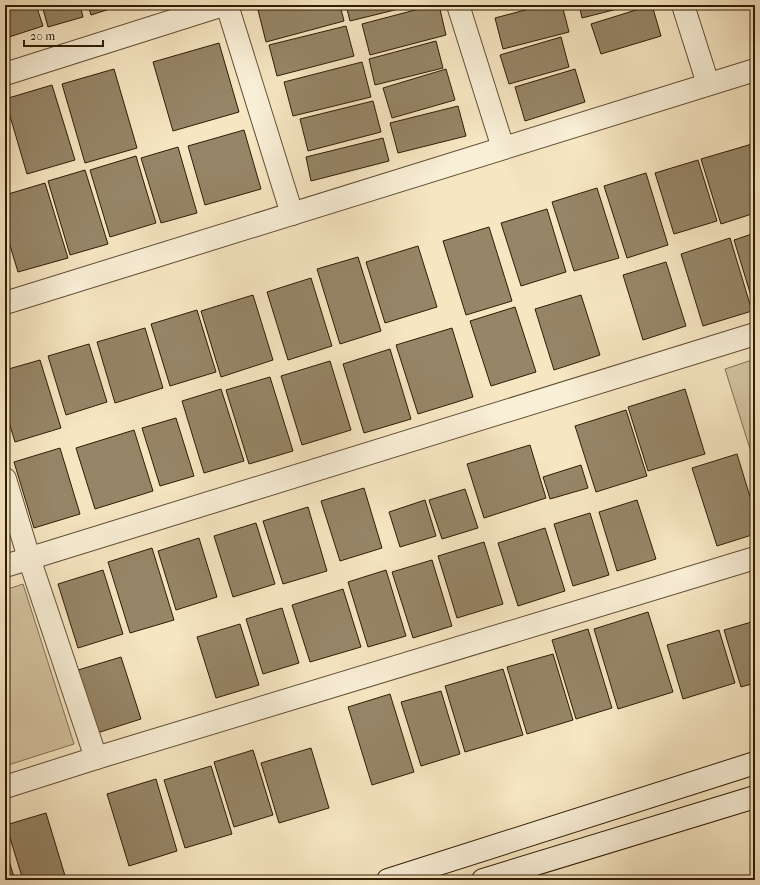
<svg xmlns="http://www.w3.org/2000/svg" width="760" height="885" font-family="'IM FELL French Canon',serif">
<style>
.green{fill:#d4c4a2;stroke:#827053}
.building{fill:#968567;stroke:#2f1c04}
.lines{fill:none;stroke-linecap:round;stroke-linejoin:round}
.street-casing{stroke:#614e34;stroke-width:24}
.secondary-casing{stroke:#2f1c04;stroke-width:24}
.street{stroke:#f9efd7;stroke-width:22}
.secondary{stroke:#f9efd7;stroke-width:22}
</style>
<rect width="100%" height="100%" fill="#f6e6c2"/>
<filter id="stains"><feTurbulence type="fractalNoise" baseFrequency=".005" numOctaves="4"/><feColorMatrix values="0 0 0 0 .2 0 0 0 0 .09 0 0 0 0 .02 0 0 0 .5 -.17"/></filter>
<radialGradient id="worn" r=".72"><stop offset=".6" stop-color="#630" stop-opacity="0"/><stop offset="1" stop-color="#630" stop-opacity=".3"/></radialGradient>
<!-- green -->
<g class="green">
<polygon points="755,359 755,465 725,369"/>
<polygon points="23,584 74,744 5,766 5,590"/>
</g>
<!-- building -->
<g class="building">
<polygon points="5,5 36,5 43,26 9,37 5,22"/>
<polygon points="42,5 80,5 83,17 48,27"/>
<polygon points="88,5 115,5 116,7 91,15"/>
<polygon points="280,5 340,5 344,21 266,42 258,10"/>
<polygon points="346,5 415,5 350,21"/>
<polygon points="434,5 439,5 446,35 370,55 362,24"/>
<polygon points="544,5 562,5 569,32 503,49 495,18"/>
<polygon points="579,5 633,5 582,18"/>
<polygon points="652,5 661,36 601,54 591,24"/>
<polygon points="346,26 354,56 277,76 269,45"/>
<polygon points="561,37 569,67 509,84 500,55"/>
<polygon points="436,41 443,68 375,85 369,59"/>
<polygon points="219,43 239,112 173,131 153,62"/>
<polygon points="362,62 371,97 293,116 284,82"/>
<polygon points="114,69 137,148 85,163 62,84"/>
<polygon points="446,69 455,100 392,118 383,88"/>
<polygon points="575,69 585,102 525,121 515,87"/>
<polygon points="52,85 75,160 27,174 5,99"/>
<polygon points="373,101 381,132 308,151 300,119"/>
<polygon points="458,106 466,136 398,153 390,123"/>
<polygon points="244,130 261,189 205,205 188,146"/>
<polygon points="383,138 389,161 311,181 306,157"/>
<polygon points="752,144 755,152 755,213 721,224 701,159"/>
<polygon points="178,147 197,213 161,223 141,158"/>
<polygon points="136,156 156,223 110,237 90,170"/>
<polygon points="698,160 717,221 674,234 655,173"/>
<polygon points="85,170 108,244 70,255 48,181"/>
<polygon points="646,173 668,245 627,258 604,186"/>
<polygon points="45,183 68,258 18,272 5,229 5,195"/>
<polygon points="597,188 619,258 574,271 552,202"/>
<polygon points="547,209 566,272 521,286 501,223"/>
<polygon points="489,227 512,301 466,315 443,241"/>
<polygon points="755,233 755,309 734,240"/>
<polygon points="730,238 752,311 703,326 681,254"/>
<polygon points="418,246 437,307 385,323 366,262"/>
<polygon points="358,257 381,331 340,344 317,269"/>
<polygon points="666,262 686,326 643,340 623,275"/>
<polygon points="311,278 332,346 288,360 267,292"/>
<polygon points="253,295 273,360 221,377 201,311"/>
<polygon points="581,295 600,355 554,370 535,309"/>
<polygon points="515,307 536,372 491,386 470,321"/>
<polygon points="197,310 216,372 170,386 151,324"/>
<polygon points="145,328 163,388 115,403 97,342"/>
<polygon points="452,328 473,397 418,414 396,345"/>
<polygon points="89,344 107,402 66,415 48,356"/>
<polygon points="390,349 411,419 364,433 343,364"/>
<polygon points="40,360 61,428 15,442 5,409 5,370"/>
<polygon points="330,361 351,430 302,445 281,376"/>
<polygon points="270,377 293,451 249,464 226,390"/>
<polygon points="221,389 244,461 204,473 182,401"/>
<polygon points="685,389 705,454 648,471 628,407"/>
<polygon points="626,410 647,476 596,492 575,426"/>
<polygon points="176,418 194,476 160,486 142,428"/>
<polygon points="134,430 153,491 95,509 76,448"/>
<polygon points="530,445 546,498 484,518 467,464"/>
<polygon points="60,448 80,514 34,528 14,462"/>
<polygon points="737,454 755,513 755,534 717,546 692,468"/>
<polygon points="581,465 588,488 550,499 543,477"/>
<polygon points="364,488 382,548 340,561 321,501"/>
<polygon points="465,489 478,528 442,539 429,500"/>
<polygon points="425,500 436,536 400,547 389,512"/>
<polygon points="637,500 656,559 617,571 599,512"/>
<polygon points="308,507 327,571 283,584 263,521"/>
<polygon points="590,513 609,575 573,586 554,524"/>
<polygon points="256,523 275,584 233,597 214,536"/>
<polygon points="545,528 565,591 518,606 498,543"/>
<polygon points="199,538 217,597 176,610 158,551"/>
<polygon points="484,542 503,604 457,618 438,556"/>
<polygon points="152,548 174,620 130,633 108,562"/>
<polygon points="432,560 452,626 413,638 392,572"/>
<polygon points="103,570 123,634 78,648 58,584"/>
<polygon points="386,570 406,636 368,647 348,582"/>
<polygon points="343,589 361,647 310,662 292,605"/>
<polygon points="282,608 299,663 263,674 246,619"/>
<polygon points="648,612 673,692 618,709 594,629"/>
<polygon points="755,621 755,683 741,687 724,630"/>
<polygon points="240,624 259,685 216,698 197,637"/>
<polygon points="588,629 612,708 576,719 552,640"/>
<polygon points="719,630 735,683 683,699 667,645"/>
<polygon points="553,654 573,720 527,734 507,667"/>
<polygon points="121,657 141,719 97,733 78,670"/>
<polygon points="503,669 523,735 465,752 445,686"/>
<polygon points="441,691 460,754 421,766 401,702"/>
<polygon points="390,694 414,772 372,785 348,707"/>
<polygon points="311,748 329,808 279,823 261,763"/>
<polygon points="253,750 273,815 234,827 214,762"/>
<polygon points="211,766 232,834 185,848 164,780"/>
<polygon points="156,779 177,851 129,866 107,794"/>
<polygon points="46,813 66,879 62,880 23,880 6,825"/>
<polygon points="5,848 15,880 5,880"/>
<polygon points="729,876 730,880 717,880"/>
</g>
<g class="lines">
<defs>
<g id="street">
<polyline points="227,5 292,214"/>
<polyline points="458,5 503,148"/>
<polyline points="683,5 708,84"/>
<polyline points="5,74 223,5"/>
<polyline points="5,303 755,70"/>
<polyline points="5,479 29,558 96,758"/>
<polyline points="5,566 755,334"/>
<polyline points="5,787 96,758 755,558"/>
</g>
<g id="secondary">
<polyline points="388,880 755,763"/>
<polyline points="483,880 755,797"/>
</g>
</defs>
<!-- street casing -->
<use href="#street" class="street-casing"/>
<!-- secondary casing -->
<use href="#secondary" class="secondary-casing"/>
<!-- street -->
<use href="#street" class="street"/>
<!-- secondary -->
<use href="#secondary" class="secondary"/>
</g>
<!-- margin -->
<rect width="760" height="885" fill="none" stroke="#f6e6c2" stroke-width="20"/>
<rect x="6" y="6" width="748" height="873" fill="none" stroke="#2f1c04" stroke-width="2"/>
<rect x="10" y="10" width="740" height="865" fill="none" stroke="#2f1c04"/>
<!-- scale -->
<path d="M24 40v6h79v-6" fill="none" stroke="#2f1c04" stroke-width="2"/>
<text x="30" y="40" font-size="12" fill="#2f1c04" stroke="#f9efd7" stroke-width="3" paint-order="stroke">20 m</text>
<rect width="100%" height="100%" filter="url(#stains)"/>
<rect width="100%" height="100%" fill="url(#worn)"/>
</svg>
